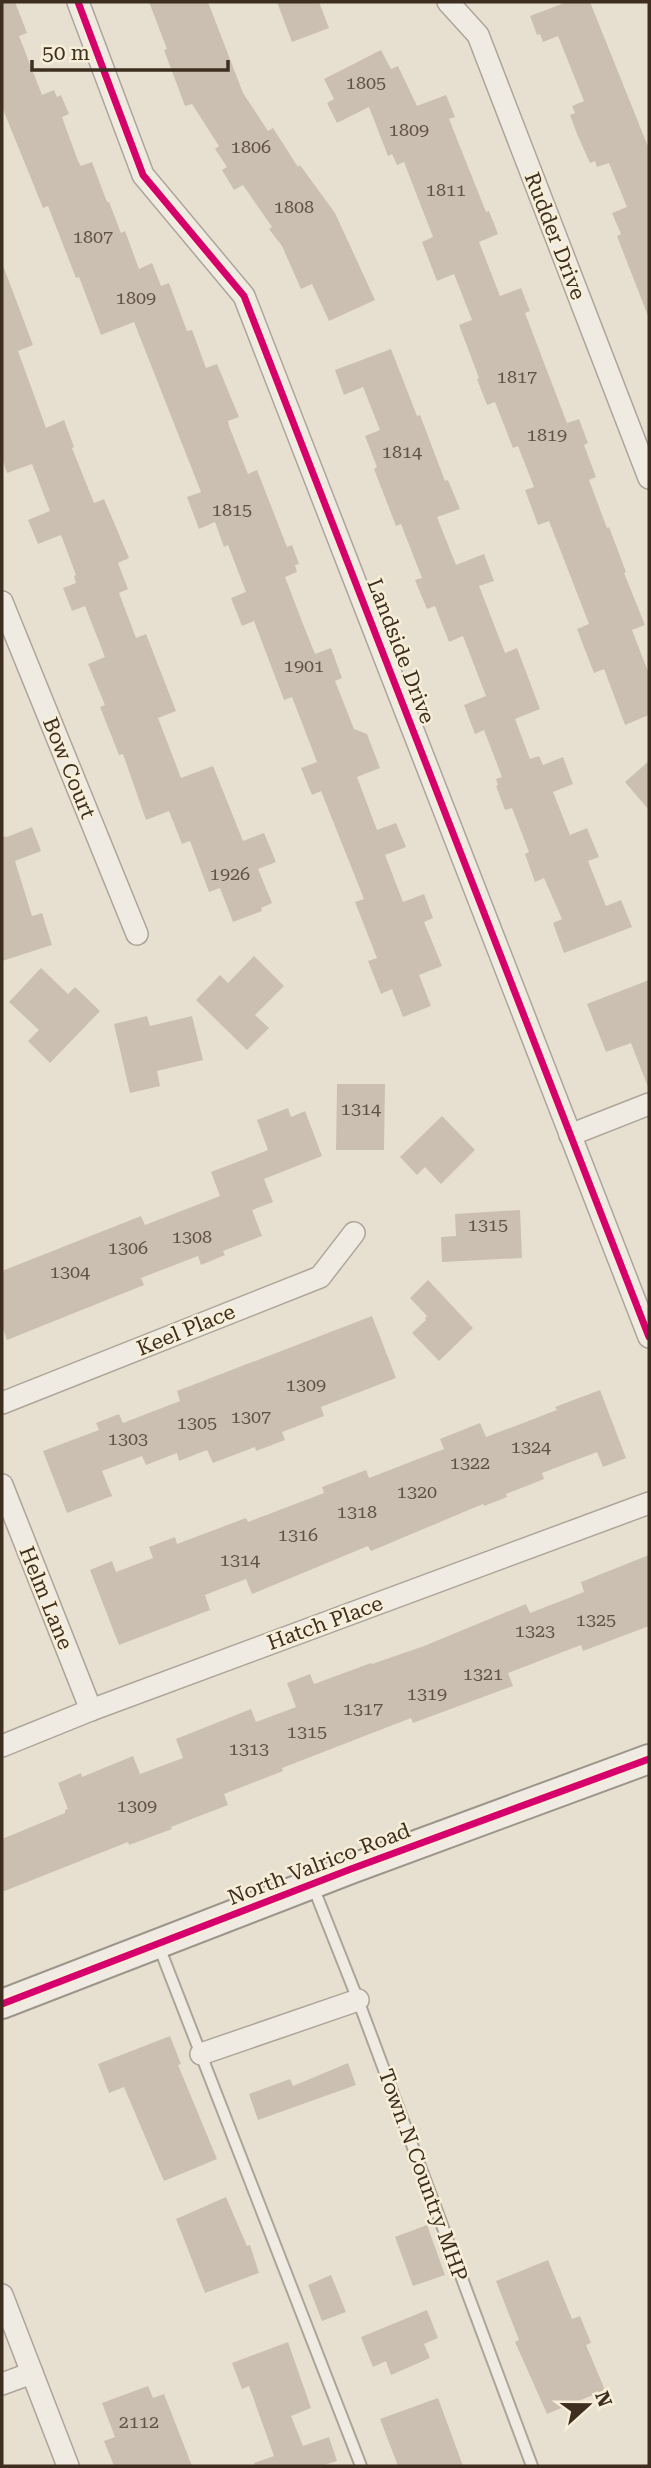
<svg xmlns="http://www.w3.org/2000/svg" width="651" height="2468" font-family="'Roboto Serif',serif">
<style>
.building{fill:#cbbfb2}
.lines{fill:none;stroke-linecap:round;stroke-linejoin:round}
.lane-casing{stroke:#ada599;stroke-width:14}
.street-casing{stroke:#ada599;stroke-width:24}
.secondary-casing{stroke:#9c958a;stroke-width:32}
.lane{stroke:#efebe3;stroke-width:10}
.street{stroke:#efebe3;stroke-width:21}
.secondary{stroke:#efebe3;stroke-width:28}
.cycleway-casing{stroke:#f7eed8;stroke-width:11}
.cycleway{stroke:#d6006c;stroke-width:7}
.labels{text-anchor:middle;stroke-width:5;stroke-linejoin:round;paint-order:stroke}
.number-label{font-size:18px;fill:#605244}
.street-label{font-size:21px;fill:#3d2e20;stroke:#f7eed8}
</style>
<rect width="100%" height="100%" fill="#e7e0d1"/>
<!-- building -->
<g class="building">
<polygon points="2,2 15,2 27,33 19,36 42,95 54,90 57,97 61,95 69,114 62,117 78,161 81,166 92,162 107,202 109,202 121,233 125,231 139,269 152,263 161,286 169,283 187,331 192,330 206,368 217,364 239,417 228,421 229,426 248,474 257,470 287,547 292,545 299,564 295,565 297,572 285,577 303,624 315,654 331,648 342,678 335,681 354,729 367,734 380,768 357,777 377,830 396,823 406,847 385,855 403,902 424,894 433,918 424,922 442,966 419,975 431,1006 403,1017 392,989 381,994 368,961 377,958 355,902 364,899 321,791 312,795 301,768 317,762 292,697 284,700 254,621 242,626 231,598 246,592 228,545 224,547 215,522 199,529 187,497 201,492 134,322 101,335 79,277 76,278 48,206 43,208 2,107"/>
<polygon points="149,2 208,2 243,93 268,131 273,128 298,167 300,165 335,213 375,300 329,321 312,284 301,289 282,246 269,229 272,227 243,185 234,190 222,170 227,167 215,149 219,146 192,104 185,106 164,50 167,49"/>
<polygon points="277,2 319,2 329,28 292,42"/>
<polygon points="567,2 590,2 649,149 649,316 648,316 617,236 621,234 612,213 627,207 609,163 597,167 595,161 590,163 577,134 570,115 575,113 572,106 584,101 558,36 543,42 540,34 537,35 530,16"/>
<polygon points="381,50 391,69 398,66 417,106 446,95 455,117 449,119 486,212 489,211 498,234 479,242 500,296 521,288 530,311 525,313 567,423 579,419 588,443 584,445 596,477 589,480 607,528 609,527 626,572 624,573 645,625 632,630 649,674 649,715 625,725 604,669 594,673 577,629 589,624 549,521 538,525 525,490 534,487 518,446 513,448 495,402 487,405 477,379 479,378 459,325 472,320 454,274 437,281 422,242 433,237 404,162 397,165 392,154 388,156 369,107 337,123 327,103 334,99 324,79"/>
<polygon points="2,268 4,268 33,345 18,351 46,428 64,420 74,447 72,448 94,503 104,499 129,558 118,563 128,589 119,593 136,638 146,634 176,711 158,718 181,778 213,766 243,841 264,833 276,862 258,869 272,903 261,908 262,911 233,922 220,888 209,892 190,841 182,844 169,811 146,820 123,754 119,755 100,707 105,705 88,664 105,657 85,606 72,611 63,588 76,583 74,576 76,575 61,535 38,544 28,520 50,511 32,464 7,473 2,458"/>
<polygon points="391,349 417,416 420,415 445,481 448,480 460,509 437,517 456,565 484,554 494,581 479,586 505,653 517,648 540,709 515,719 530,759 539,756 543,765 563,757 573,784 553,792 570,835 587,828 599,857 588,861 606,906 621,900 632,927 564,953 553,923 562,919 544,878 535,882 525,854 529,852 512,808 505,810 496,786 498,785 496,779 502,777 484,730 475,734 464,705 486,696 463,636 449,642 435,606 427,609 415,580 422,578 401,524 396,526 374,469 377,467 365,436 380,430 363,387 344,395 335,370"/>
<polygon points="649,761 649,810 625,782"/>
<polygon points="32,827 41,851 15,861 32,916 42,913 52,945 2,961 2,836 7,837"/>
<polygon points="254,956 284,986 255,1015 269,1028 247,1050 196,1000 220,975 228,983"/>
<polygon points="41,968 68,994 75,987 100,1011 50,1063 28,1041 39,1030 9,1002"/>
<polygon points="649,980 649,1086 648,1087 631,1043 606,1052 587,1004"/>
<polygon points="147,1016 150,1026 192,1016 203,1060 157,1071 160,1086 130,1093 114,1024"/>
<polygon points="337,1084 385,1084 384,1150 336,1150"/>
<polygon points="288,1108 291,1117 305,1111 322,1156 264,1179 273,1202 252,1210 262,1236 223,1251 225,1255 201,1265 198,1256 141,1278 144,1285 7,1340 2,1326 2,1271 141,1216 145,1225 220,1196 211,1172 268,1150 257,1120"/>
<polygon points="442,1116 475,1150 441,1184 425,1167 417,1175 400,1157"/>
<polygon points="520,1210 522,1258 442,1262 441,1237 456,1236 455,1214"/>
<polygon points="428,1280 473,1328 439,1361 412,1333 426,1320 425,1318 427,1316 410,1298"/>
<polygon points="372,1316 396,1378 321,1407 324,1416 282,1432 285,1440 256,1451 255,1447 213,1463 207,1450 179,1461 177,1453 146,1465 142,1456 102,1471 112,1496 67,1513 43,1451 99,1430 96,1423 119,1414 123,1423 180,1401 177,1391"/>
<polygon points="600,1390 626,1458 603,1467 597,1452 542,1473 544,1479 506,1494 507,1497 484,1506 483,1504 371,1551 368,1546 252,1594 246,1579 205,1595 210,1610 119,1645 90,1570 112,1561 116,1572 153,1558 149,1547 175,1537 177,1544 246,1518 248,1522 324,1493 322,1487 366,1470 369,1478 444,1449 440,1439 480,1423 486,1437 557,1410 555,1407"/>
<polygon points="649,1555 649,1626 583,1651 581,1645 508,1673 513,1686 413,1723 411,1718 282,1768 283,1771 224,1794 228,1805 171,1827 172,1829 129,1845 128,1842 2,1892 2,1839 65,1813 65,1810 68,1809 58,1783 81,1773 82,1777 133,1756 140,1774 183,1758 176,1739 251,1709 256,1722 296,1707 287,1683 310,1674 314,1684 371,1663 372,1664 424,1646 526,1604 530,1613 584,1592 581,1582"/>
<polygon points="170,2036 181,2064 178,2065 217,2159 164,2181 124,2087 109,2093 98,2064"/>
<polygon points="348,2063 356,2085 258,2120 249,2094 290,2079 293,2086"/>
<polygon points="226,2197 247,2246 250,2245 259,2273 205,2293 176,2219"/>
<polygon points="427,2225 445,2275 413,2286 395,2237"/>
<polygon points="548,2260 572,2319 580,2316 591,2343 586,2345 605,2390 547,2414 515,2342 519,2340 496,2281"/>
<polygon points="331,2275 346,2312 322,2321 308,2285"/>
<polygon points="427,2310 438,2338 424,2344 430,2358 391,2375 386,2361 373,2367 361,2337"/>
<polygon points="288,2342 311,2408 291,2416 303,2446 329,2437 337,2461 321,2466 255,2466 254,2463 274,2456 249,2386 242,2389 232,2363"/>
<polygon points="148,2386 153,2398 164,2394 192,2466 114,2466 104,2441 115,2437 102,2403"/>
<polygon points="438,2398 463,2466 398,2466 380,2419"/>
</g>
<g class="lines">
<defs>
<g id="lane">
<polyline points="312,1884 358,2000 532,2466"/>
<polyline points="158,1944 361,2466"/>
</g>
<g id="street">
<polyline points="78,2 143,175 244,296 649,1337"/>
<polyline points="448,2 478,35 649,478"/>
<polyline points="2,602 137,934"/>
<polyline points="570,1135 649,1104"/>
<polyline points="2,1403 320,1277 354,1233"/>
<polyline points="2,1485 91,1710"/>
<polyline points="2,1746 91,1710 649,1503"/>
<polyline points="201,2054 358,2000"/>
<polyline points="2,2295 68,2466"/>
<polyline points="2,2384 32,2373"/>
</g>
<polyline id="secondary" points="2,2004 351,1869 649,1759"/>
</defs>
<!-- lane casing -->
<use href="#lane" class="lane-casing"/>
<!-- street casing -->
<use href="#street" class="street-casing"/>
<!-- secondary casing -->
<use href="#secondary" class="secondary-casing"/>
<!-- lane -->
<use href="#lane" class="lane"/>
<!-- street -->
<use href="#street" class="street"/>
<!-- secondary -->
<use href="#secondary" class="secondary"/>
<defs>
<g id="cycleway">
<polyline points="78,2 143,175 244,296 649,1337"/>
<polyline points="2,2004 351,1869 649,1759"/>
</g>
</defs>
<!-- cycleway casing -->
<use href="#cycleway" class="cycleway-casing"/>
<!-- cycleway -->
<use href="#cycleway" class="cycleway"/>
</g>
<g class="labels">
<!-- number labels -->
<g class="number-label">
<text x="366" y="89">1805</text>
<text x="409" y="136">1809</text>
<text x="251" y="153">1806</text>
<text x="446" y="196">1811</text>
<text x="294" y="213">1808</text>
<text x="93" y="243">1807</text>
<text x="136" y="304">1809</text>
<text x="517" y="383">1817</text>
<text x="547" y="441">1819</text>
<text x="402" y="458">1814</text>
<text x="232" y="516">1815</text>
<text x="304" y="672">1901</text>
<text x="230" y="880">1926</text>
<text x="361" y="1115">1314</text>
<text x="488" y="1231">1315</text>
<text x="192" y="1243">1308</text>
<text x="128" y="1254">1306</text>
<text x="70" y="1278">1304</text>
<text x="306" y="1391">1309</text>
<text x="251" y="1423">1307</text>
<text x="197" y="1429">1305</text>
<text x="128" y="1445">1303</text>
<text x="531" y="1453">1324</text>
<text x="470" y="1469">1322</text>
<text x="417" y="1498">1320</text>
<text x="357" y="1518">1318</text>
<text x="298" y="1541">1316</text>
<text x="240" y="1566">1314</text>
<text x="596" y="1626">1325</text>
<text x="535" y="1637">1323</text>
<text x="483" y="1680">1321</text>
<text x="427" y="1700">1319</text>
<text x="363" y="1715">1317</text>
<text x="307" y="1738">1315</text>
<text x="249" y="1755">1313</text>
<text x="137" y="1812">1309</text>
<text x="139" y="2428">2112</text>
</g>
<!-- street labels -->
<g class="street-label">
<text transform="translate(555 236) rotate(69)" y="7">Rudder Drive</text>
<text transform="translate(401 651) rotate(69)" y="7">Landside Drive</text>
<text transform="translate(69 768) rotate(68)" y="7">Bow Court</text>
<text transform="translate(186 1330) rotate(-22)" y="7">Keel Place</text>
<text transform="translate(46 1598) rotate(68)" y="7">Helm Lane</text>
<text transform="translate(325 1623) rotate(-20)" y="7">Hatch Place</text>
<text transform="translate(319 1864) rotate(-21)" y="7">North Valrico Road</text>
<text transform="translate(423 2175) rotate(70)" y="7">Town N Country MHP</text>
</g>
</g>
<!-- border -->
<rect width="651" height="2468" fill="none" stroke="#3d2e20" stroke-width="7"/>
<!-- north arrow -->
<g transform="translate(588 2405) rotate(69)" stroke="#f7eed8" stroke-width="5" paint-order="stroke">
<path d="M0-5L12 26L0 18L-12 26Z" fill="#3d2e20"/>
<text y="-10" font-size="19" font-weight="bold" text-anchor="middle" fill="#3d2e20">N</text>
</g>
<!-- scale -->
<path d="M32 60v10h196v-10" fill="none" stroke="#3d2e20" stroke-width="3.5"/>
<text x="42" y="60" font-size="21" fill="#3d2e20" stroke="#f7eed8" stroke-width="5" paint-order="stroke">50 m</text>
</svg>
